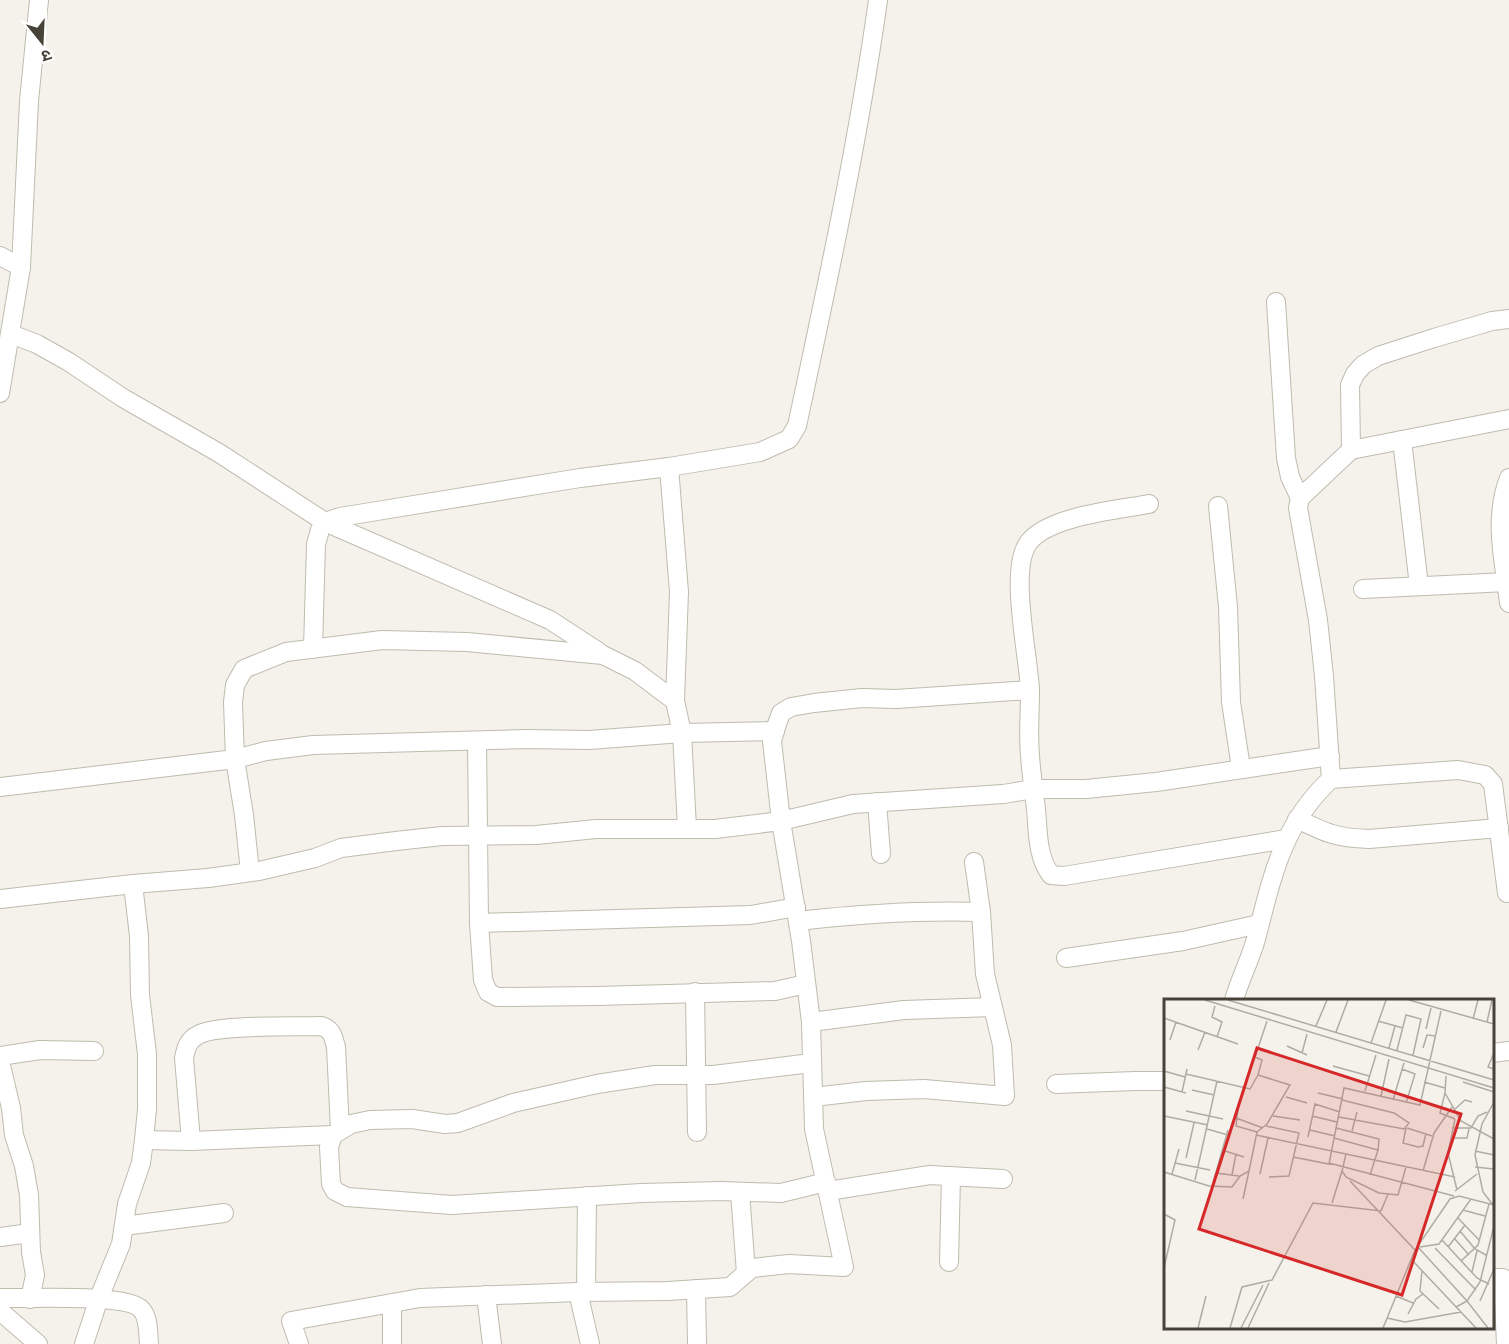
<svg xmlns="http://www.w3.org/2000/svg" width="1509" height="1344" font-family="'Asap Condensed','Noto Sans Devanagari',sans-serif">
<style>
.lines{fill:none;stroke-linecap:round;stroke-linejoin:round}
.minor-casing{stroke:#bfbbae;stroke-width:20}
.minor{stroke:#fff;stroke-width:18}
.inset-road{fill:none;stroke:#afaca4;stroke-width:1.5}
.view{fill:#d62828;fill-opacity:0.15;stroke:#d62828;stroke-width:3}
.inset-edge{fill:none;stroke:#484339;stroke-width:3}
</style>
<rect width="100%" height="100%" fill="#f4f2eb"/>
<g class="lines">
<defs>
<g id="minor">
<polyline points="0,256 21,267"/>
<polyline points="1276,302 1286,458 1290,477 1300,498"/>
<polyline points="11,334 37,344 69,362 123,398 219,453 325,522 550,620 599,652"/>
<polyline points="0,393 21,267 29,101 39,0"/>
<polyline points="1402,440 1419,586"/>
<polyline points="1351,450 1509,419"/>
<polyline points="669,467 679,592 675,701"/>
<path d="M1509,478C1493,520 1504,559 1509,603"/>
<path d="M1149,504C1117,510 1049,516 1029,542C1008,568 1029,657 1030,691C1030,712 1028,734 1030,755C1031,773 1034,791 1036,809C1038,831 1037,857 1051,875L1064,876L1286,839"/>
<polyline points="1218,506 1228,607 1231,702 1241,768"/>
<polyline points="1363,589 1507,582"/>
<path d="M313,649L316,544L320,530L325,522L340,517L580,478L669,467L760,452L789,439L797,426C827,285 858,143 878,0"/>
<polyline points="477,741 479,923 751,915 796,907"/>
<polyline points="1331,779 1458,770 1485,775 1493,784 1507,893"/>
<polyline points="0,787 235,759 266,751 313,745 526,739 589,740 682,733 775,731"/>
<polyline points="877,802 881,854"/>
<path d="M1297,819C1326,833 1336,838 1369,839L1499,828"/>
<polyline points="250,872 244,815 235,759 233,702 235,685 244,669 286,652 382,640 467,642 603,655 635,671 675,701 682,733 687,828"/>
<polyline points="0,899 133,884 208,878 259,871 315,858 341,848 396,841 442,836 536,835 596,829 715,829 781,821 853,804 1003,794 1034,789 1086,789 1156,782 1330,756"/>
<path d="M798,921C859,914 920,910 981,912"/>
<polyline points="479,923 483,980 488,992 497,997 598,996 775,991 806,984"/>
<polyline points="1066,958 1183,941 1259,924"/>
<polyline points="695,992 697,1132"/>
<path d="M1234,1000C1240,979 1250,960 1256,939C1272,878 1282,824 1331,779L1324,676L1318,620L1298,508L1300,498L1351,450L1350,385L1355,374L1363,365L1378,356L1434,338L1492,321L1509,319"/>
<polyline points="811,1022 904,1010 993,1007"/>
<polyline points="1492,1053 1509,1051"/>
<polyline points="0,1056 40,1050 94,1051"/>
<polyline points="0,1061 11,1108 14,1135 24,1166 29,1195 31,1252 35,1275 30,1299"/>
<polyline points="811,1063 713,1075 655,1075 597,1084 513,1103 458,1123 445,1124 412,1119 370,1120 351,1124 333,1135 329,1147 331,1184 335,1191 347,1197 452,1205 641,1193 721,1191 781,1193 826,1182"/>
<polyline points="1056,1084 1135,1081 1166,1081"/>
<polyline points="813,1097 866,1091 924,1089 1005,1096 1002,1045 985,974 981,912 974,862"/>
<polyline points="144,1140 191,1141 333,1135"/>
<path d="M191,1141L184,1058C186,1048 188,1040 198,1035C216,1024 295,1027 321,1026C332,1029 333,1036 336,1047L340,1130"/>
<polyline points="828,1191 930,1175 1003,1179"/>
<polyline points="740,1192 746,1273"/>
<polyline points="124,1226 224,1213"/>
<polyline points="0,1237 30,1233"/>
<polyline points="949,1262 951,1176"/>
<polyline points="1492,1278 1503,1278 1506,1344"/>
<polyline points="696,1289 697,1344"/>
<polyline points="578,1292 590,1344"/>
<polyline points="586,1292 587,1196"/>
<polyline points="486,1295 492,1344"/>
<path d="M0,1298C26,1299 126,1293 141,1309C149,1317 148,1333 149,1344"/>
<polyline points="392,1303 392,1344"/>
<polyline points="0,1311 38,1344"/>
<polyline points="84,1344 99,1298 121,1244 127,1204 141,1163 144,1140 147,1109 147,1054 140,995 139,936 133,884"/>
<polyline points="299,1344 291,1321 420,1298 578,1292 668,1291 730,1287 752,1268 789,1264 844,1267 814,1129 811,1022 801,941 781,821 772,741 777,724 781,713 791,707 814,703 862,698 896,699 1030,690"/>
</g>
</defs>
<!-- minor casing -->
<use href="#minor" class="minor-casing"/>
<!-- minor -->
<use href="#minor" class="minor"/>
</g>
<!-- overview -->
<g transform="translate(1164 999)">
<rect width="330" height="330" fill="#f4f2eb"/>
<path class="inset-road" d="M41,1L330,89M64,1L330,81M245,1L330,25M51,7L48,18L58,23L53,38M0,19L74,45M309,20L314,1M214,22L239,29M323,23L328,1M152,27L163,1M262,30L267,9M172,33L184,1M6,41L12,23M207,44L222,1M123,47L143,56M225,49L231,27M259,49L263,36L272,37M34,51L41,33M233,51L242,16L257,20L249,56M138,54L143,35M330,54L324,68L330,70M169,67L205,77M238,70L251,75L242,104M0,72L21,78M22,75L86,90L94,76M282,77L281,94L297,122L330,140M260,83L281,89M299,83L330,93M0,88L22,94M28,91L50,96M201,92L212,56M18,93L23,70M154,94L179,100M281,94L276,114L291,120M217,97L225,60M122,98L143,104M229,101L240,64M74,110L72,127L93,133M290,111L301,101L308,103M22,112L59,120M0,117L44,126M109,117L136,121M148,117L173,123M175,118L240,130L245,124L230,114L178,101M72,119L99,129M291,120L284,154L293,191M102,127L135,134L125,177L105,178M172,129L215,140L214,151M242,129L239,144L254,148L259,147L262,134M243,129L268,137M288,129H307L314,117L323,113M43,130L64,136M146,131L171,137M188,132L193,113M92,136L291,178M144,138L151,105L176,113M170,139L214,151L206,176M291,139H303L305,130M61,152L80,158M311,152L330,156M182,155L178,172L182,178L215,194L234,196L242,168M129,158L165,165L180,89L256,106L277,12M22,159L30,124M11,164L46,171M165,164L290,197M311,168L330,170M259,172L270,134L288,108M0,173L45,187L68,188L76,177L85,172L93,133L103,125L126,86L94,76L98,61L91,58L103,22M52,174L75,177M8,175L15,150M96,175L104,139M68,176L72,155M31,181L53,82M186,182L251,251M48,187L64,131M291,192L313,175M79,200L85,172M168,204L178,172M329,206L319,193L311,156L318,125L330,103M299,211L321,217M0,215L11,221L0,269M294,219L316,242M296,232L311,250L322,256M290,239L305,256M278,241L313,279L325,285M253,247L303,302L316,283L330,227M256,248L275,245L307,200M284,248L301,226M271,249L312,291M247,260L312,329M297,262L314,246L325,205M258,272L256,292L275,310M308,273L313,252M232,297L249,304M316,302L330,270M292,308L303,302L324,329M244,315L252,300L259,295M223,319L241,323L297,313M34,329L42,297M66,329L78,288L108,281L149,204L217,212L224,195M77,329L99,286M84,329L105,284M219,329L251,251L286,200L295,197L330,206"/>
<path class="view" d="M93,49L297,115L238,296L35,230Z"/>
<rect width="330" height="330" class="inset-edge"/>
</g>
<!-- north arrow -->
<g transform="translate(42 42) rotate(162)" stroke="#ffffff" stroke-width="4.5" paint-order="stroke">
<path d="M0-4.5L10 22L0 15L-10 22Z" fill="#484339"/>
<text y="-9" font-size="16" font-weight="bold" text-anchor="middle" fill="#484339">उ</text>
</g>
</svg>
